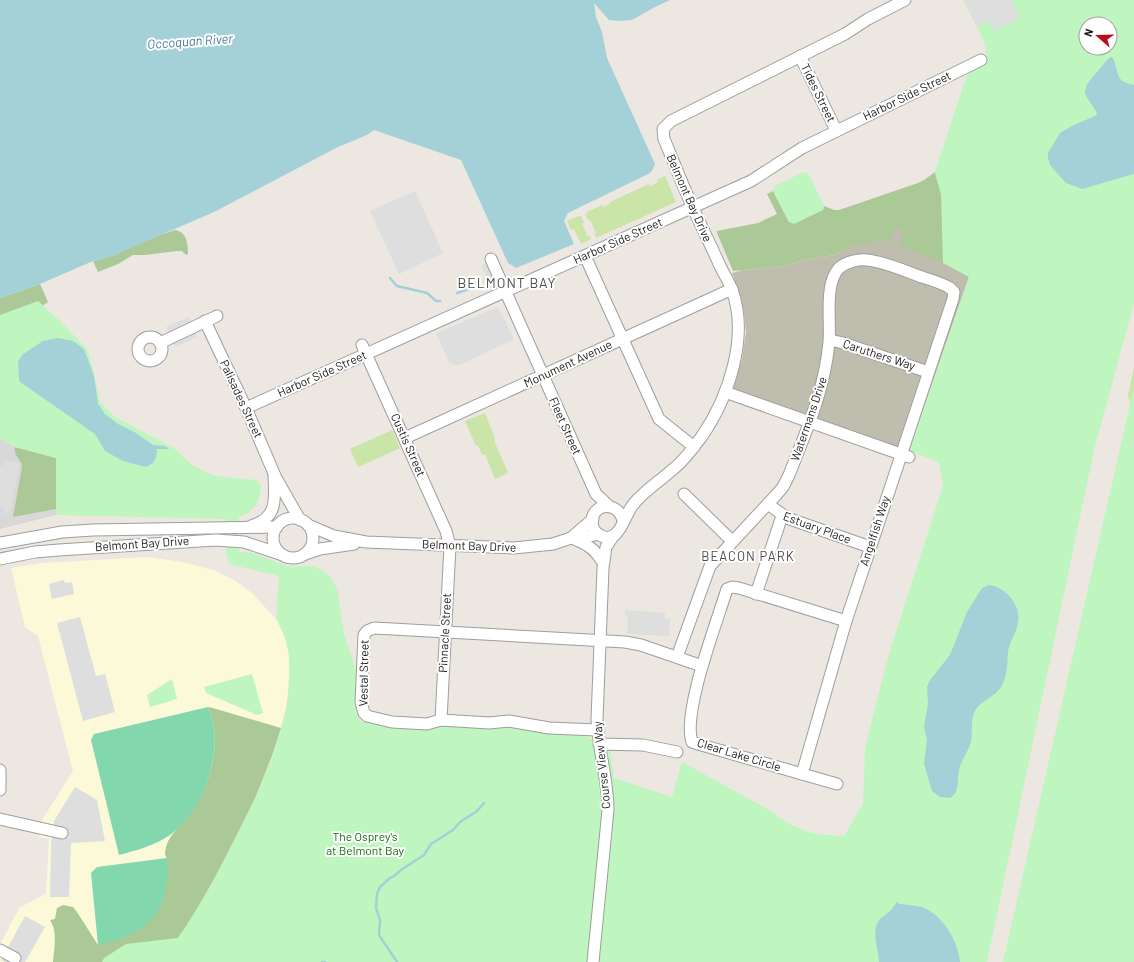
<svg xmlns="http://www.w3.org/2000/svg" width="1134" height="962" font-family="Barlow,sans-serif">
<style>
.residential{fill:#d9d7d8}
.education{fill:#fcf9d9}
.construction{fill:#bfbdad}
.grass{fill:#cbe4a8}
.forest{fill:#abc997}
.park{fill:#bff5be;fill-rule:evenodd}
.pitch{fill:#82d7ad}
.parking{fill:#dedede}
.water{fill:#a3d1d7}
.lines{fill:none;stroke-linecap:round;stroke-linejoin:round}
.stream{stroke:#a3d1d7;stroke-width:2.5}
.minor-casing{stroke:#9e9e9e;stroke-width:13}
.minor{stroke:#fff;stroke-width:11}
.labels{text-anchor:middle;stroke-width:4;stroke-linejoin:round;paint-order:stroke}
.street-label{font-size:12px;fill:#1a1a1a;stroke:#fff}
.park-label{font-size:12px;fill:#136f12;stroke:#fff}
.water-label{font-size:13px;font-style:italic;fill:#4b7b9c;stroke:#fff}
.neighbourhood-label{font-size:13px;letter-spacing:1px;fill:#4d4d4d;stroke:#fff}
.quarter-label{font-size:14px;letter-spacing:1px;fill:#4d4d4d;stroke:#fff}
</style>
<rect width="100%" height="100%" fill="#ece7e0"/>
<!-- residential -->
<polygon class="residential" points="0,438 15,447 56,458 56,515 0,529"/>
<!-- education -->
<polygon class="education" points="146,557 183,562 216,571 234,580 252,593 277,620 284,635 289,654 289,678 287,705 273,753 102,962 0,962 0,945 19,908 46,894 49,839 39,837 42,820 73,771 38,636 25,627 11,568 42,563"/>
<!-- construction -->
<polygon class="construction" points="941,194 969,277 909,451 735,391 733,386 742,359 746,332 744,313 741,298 732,273 743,270 784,266 808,259 835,255"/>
<!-- grass -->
<g class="grass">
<polygon points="665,176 676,202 596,238 594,234 596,233 590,220 588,220 585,214 587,214 587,212 602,205 603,207 611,203 610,202 649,184 650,186 658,182 657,180"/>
<polygon points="578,216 578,217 581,216 584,223 582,224 588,237 590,236 591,239 581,244 574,229 571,230 567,221"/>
<polygon points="1134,367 1134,419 1128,395"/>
<polygon points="485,413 495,439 494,440 508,473 495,479 485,454 482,455 478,445 476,446 465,421"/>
<polygon points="392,430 400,448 358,467 350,449"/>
</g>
<!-- forest -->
<g class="forest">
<polygon points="935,172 941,194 943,263 900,246 903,231 901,227 895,227 891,242 878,241 851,246 835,255 808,259 784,266 733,271 717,233 717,231 758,223 777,214 767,194 773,191 789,222 823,210 824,206 834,210 839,210 918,183 924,180"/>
<path d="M175,230C187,232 188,244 188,254L186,255L182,251H177L145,255H133L118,264L98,272L93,261L112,256L151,238Z"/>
<polygon points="40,284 48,302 0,334 0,298"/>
<path d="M15,447L56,458V509L13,517L22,467C22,460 13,456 15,447Z"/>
<path d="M208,707L213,708L281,728L273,753L255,799L214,880L193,917L178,938L105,962H53C54,948 58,932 50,920L55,919L57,908L63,905L73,907L77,912L98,945L151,919L163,898L167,883V858L165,855C166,836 177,831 187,817C206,793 218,759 214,728C213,721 210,714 208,707Z"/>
</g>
<!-- park -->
<g class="park">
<path d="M963,0H1134V303L1094,450L987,962H102L104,958L126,944L178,938C200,906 218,872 236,837C259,790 289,731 289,677C290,663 289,648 284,635C282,630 278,624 277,618C276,604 278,590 279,576L229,564L226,552V519L56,515V458L15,447L0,438V315L38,301L61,322L87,349L93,369L100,402L115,417L174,448L191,464L203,471L215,476L256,480L261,485C260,502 255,511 239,517V552H249L287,566H314L324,571L331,578L337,588L344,634L355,667L358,692L356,713L358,718L362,721L391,728L404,729H431L447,726H503L583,734L610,750L614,778L672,797L682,762L771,811L789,824L808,832L824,835L844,836L863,804L865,748L888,657L943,486L939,462L909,451L969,277L943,263L941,194L935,172L967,75L988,61L984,41ZM1086,24H1110V48H1086Z"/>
<polygon points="804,172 808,173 824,206 823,210 794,224 789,222 773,191 775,186"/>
<polygon points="1134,387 1134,962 1003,962"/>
<polygon points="252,674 263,713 257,715 206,693 204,687"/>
<polygon points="172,679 177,699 150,707 147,695"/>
</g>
<!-- pitch -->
<g class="pitch">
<path d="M208,707C210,714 213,721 214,728C219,763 200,814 170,835C154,846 137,850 119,855L91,740L94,734Z"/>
<path d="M167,858C167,866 168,875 167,883C161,924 134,937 98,945L91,873L97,867Z"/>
</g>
<!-- parking -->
<g class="parking">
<polygon points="964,0 1011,0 1020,18 994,31 989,21 977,27"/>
<polygon points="415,191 443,253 399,274 370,211"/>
<polygon points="487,262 496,280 489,283 481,265"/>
<polygon points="498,307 514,339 460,365 455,365 449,362 436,333"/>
<polygon points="189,317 197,337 175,347 166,327"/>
<polygon points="5,460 20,463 10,514 3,513 4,507 0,506 0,465 4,466"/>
<polygon points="64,580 65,583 72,582 74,594 52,599 49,584"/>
<polygon points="625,610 665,613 665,619 670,619 669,636 627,634 628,617 625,617"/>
<polygon points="80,617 96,676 105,674 115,712 83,721 57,623"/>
<polygon points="75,787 97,800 105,841 71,843 69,897 50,897 51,843 54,821"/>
<polygon points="25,916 45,927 25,962 5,962 1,960"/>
</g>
<!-- water -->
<g class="water">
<polygon points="0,0 670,0 655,7 632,20 618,21 609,20 594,3 596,17 602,32 607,58 655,164 652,171 648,174 568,213 564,221 574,244 516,268 508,263 461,160 374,130 367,135 338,147 214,212 112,256 93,261 40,284 0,298"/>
<path d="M1111,57L1113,58C1120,74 1114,81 1134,85V174L1082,189L1066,183L1050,165L1048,158V153L1060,133L1072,126L1097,115L1096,111L1086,96L1085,92L1087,84L1107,60Z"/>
<polygon points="58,338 73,341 84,349 94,376 98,404 105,414 118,424 136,433 153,445 165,446 169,449 156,449 157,452 156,457 153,463 146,467 123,461 105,451 95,434 20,382 19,379 18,362 22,355 43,341"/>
<path d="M989,585C1006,587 1021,605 1018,622C1017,632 1010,641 1008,651C1007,664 1008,675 1001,687C995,697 979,702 975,711C970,721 973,732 971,742C968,752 961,760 959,770C957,779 960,793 950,798L940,797L932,791L924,764L927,740L924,727L928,704L927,687L930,680L950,655L967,612L982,588Z"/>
<path d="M898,902L899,904C908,905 916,905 924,908C944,917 958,941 960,962H879C879,949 870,931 880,919C883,916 887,914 890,911C894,908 894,904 898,902Z"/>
</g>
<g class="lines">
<!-- stream -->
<g class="stream">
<polyline points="390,278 397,286 427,293 436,301 440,301"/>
<polyline points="457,293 475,287"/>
<polyline points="322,962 325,962"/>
<polyline points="397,962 379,935 380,920 376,908 377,894 380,887 390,878 394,876 401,870 424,855 431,844 453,830 460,822 477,811 484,803"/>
</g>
<defs>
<g id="minor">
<polyline points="800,56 836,130"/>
<polyline points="585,256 659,419 694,447"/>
<polyline points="491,259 596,494 609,506"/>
<polyline points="205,321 246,408 276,478 300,520"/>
<circle cx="150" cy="349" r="12"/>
<polyline points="830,340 843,343 928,372"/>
<polyline points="160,343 217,316"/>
<polyline points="362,345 446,531 450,546 441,720"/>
<polyline points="725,392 909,457"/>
<polyline points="246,408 751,181 802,148 981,60"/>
<polyline points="405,438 732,289"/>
<polyline points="684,494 732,541"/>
<polyline points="768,504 787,518 870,547"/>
<circle cx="293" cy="538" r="20"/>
<path d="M623,523C622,502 593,501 592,521C592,526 594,531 598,534C618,548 624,517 632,506C642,492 659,482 672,470C684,461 693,448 702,436C729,397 749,336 732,290C729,282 724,274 720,266C714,252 707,238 701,225C687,197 676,167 664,139L663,129L671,121L845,34L868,19L905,0"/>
<polyline points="308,525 334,536 366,542 514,548 553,544 571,538 583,538 598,534"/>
<path d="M251,526C278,518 275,499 274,477"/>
<polyline points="571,538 593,519"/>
<path d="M574,539C586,544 594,548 601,560"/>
<polyline points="0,543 62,532 93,530 277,527"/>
<polyline points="305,554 320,549 354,544"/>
<polyline points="0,559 35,552 59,550 216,540 244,542 283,555"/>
<polyline points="756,594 782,516"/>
<path d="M677,657L710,566L777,494L783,487L789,475C806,432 825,389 829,342C831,321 824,284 839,268C846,262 858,259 867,260C886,262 905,271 922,277C931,280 942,283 950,288L954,292L953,299L846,621L802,774"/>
<polyline points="597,730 549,728 509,721 489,723 441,720 427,724 392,722 367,716 364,713 361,702 364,635 367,631 374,628 625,642 641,645 702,666"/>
<polyline points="599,744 643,745 677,752"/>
<polyline points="0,770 0,790"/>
<path d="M837,784L698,744L692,742C682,712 717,622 727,589L732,587L739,588L846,621"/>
<polyline points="0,819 62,833"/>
<polyline points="0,950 15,958"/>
<path d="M593,962L608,810C608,779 598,750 597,719L603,568L606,547L614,535"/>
</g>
</defs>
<!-- minor casing -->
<use href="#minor" class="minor-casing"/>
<!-- minor -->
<use href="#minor" class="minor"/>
</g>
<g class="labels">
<!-- street labels -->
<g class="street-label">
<text transform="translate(818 93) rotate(64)" y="4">Tides Street</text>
<text transform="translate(907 96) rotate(-26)" y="4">Harbor Side Street</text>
<text transform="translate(689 198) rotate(66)" y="4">Belmont Bay Drive</text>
<text transform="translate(618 241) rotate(-24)" y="4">Harbor Side Street</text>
<text transform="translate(879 355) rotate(18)" y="4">Caruthers Way</text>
<text transform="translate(568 364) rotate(-25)" y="4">Monument Avenue</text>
<text transform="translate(322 374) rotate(-24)" y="4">Harbor Side Street</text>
<text transform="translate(241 399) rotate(65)" y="4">Palisades Street</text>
<text transform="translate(809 419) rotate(-71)" y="4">Watermans Drive</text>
<text transform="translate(565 426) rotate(66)" y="4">Fleet Street</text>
<text transform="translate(408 445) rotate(66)" y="4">Custis Street</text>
<text transform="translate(817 528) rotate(20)" y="4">Estuary Place</text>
<text transform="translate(875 531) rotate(-72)" y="4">Angelfish Way</text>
<text transform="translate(142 544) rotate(-4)" y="4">Belmont Bay Drive</text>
<text transform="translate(469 546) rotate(2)" y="4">Belmont Bay Drive</text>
<text transform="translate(445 633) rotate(-87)" y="4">Pinnacle Street</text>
<text transform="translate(364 673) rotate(-89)" y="4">Vestal Street</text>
<text transform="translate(739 755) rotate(17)" y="4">Clear Lake Circle</text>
<text transform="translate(602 765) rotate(-96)" y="4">Course View Way</text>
</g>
<!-- park labels -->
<g class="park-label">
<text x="365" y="841">The Osprey's<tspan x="365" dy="14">at Belmont Bay</tspan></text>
</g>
<!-- water labels -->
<g class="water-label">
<text transform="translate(190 41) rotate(-4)" y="5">Occoquan River</text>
</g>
<!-- neighbourhood labels -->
<g class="neighbourhood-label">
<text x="748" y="561">BEACON PARK</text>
</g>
<!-- quarter labels -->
<g class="quarter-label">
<text x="507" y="288">BELMONT BAY</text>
</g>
</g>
<!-- north arrow -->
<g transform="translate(1098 36) rotate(290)"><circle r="19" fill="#ffffff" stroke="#a3a3a3"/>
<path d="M0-3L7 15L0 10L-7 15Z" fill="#b80d1e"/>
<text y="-6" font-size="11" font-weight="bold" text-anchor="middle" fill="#1a1a1a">N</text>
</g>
</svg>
